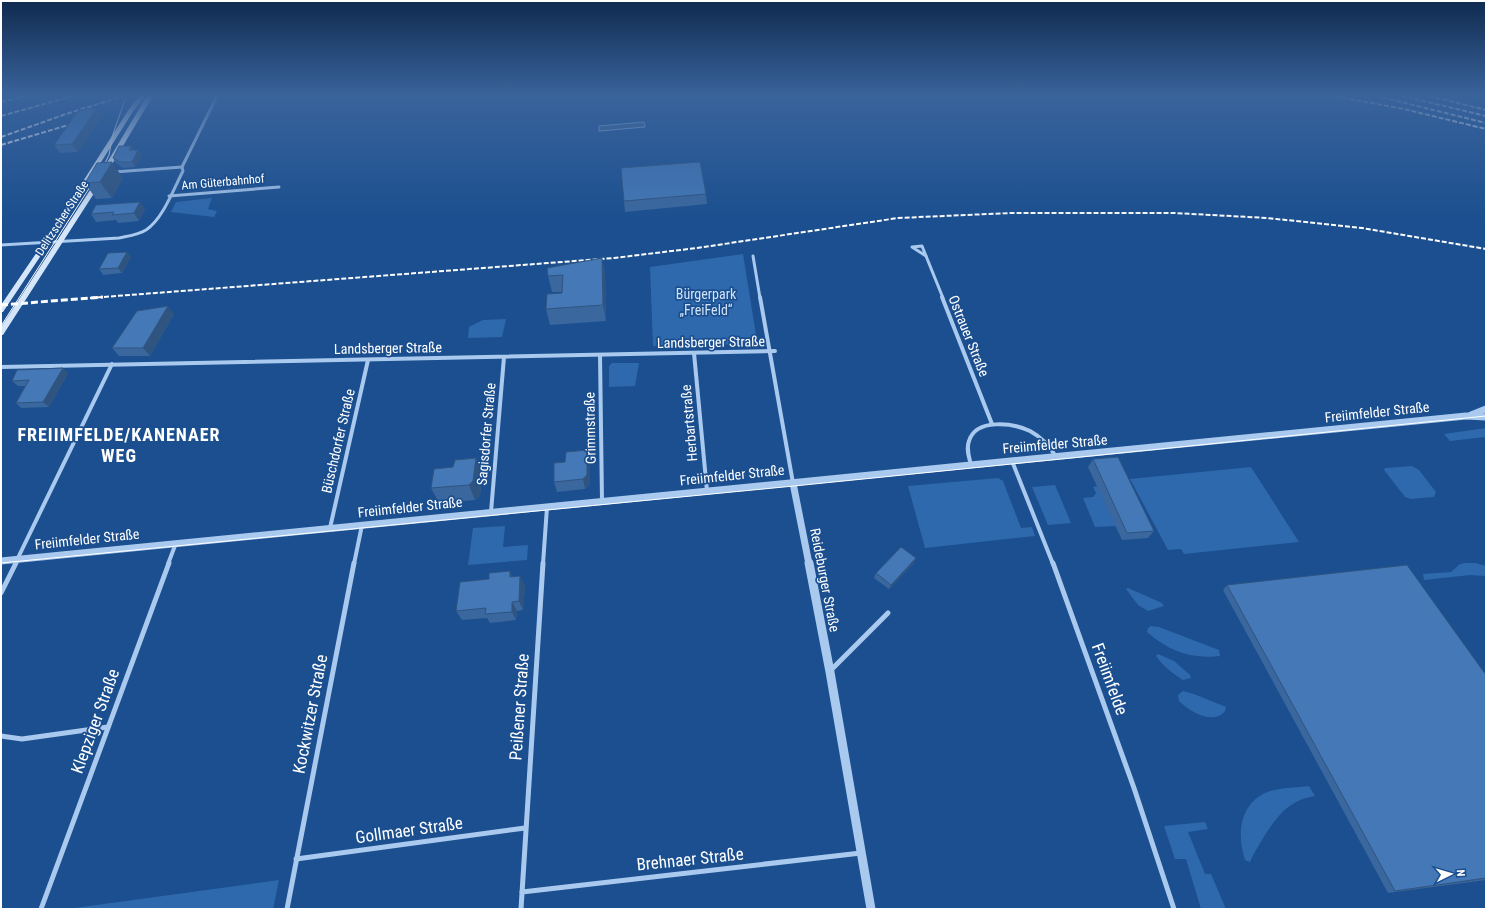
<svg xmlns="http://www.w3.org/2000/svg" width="1487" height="910" font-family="'Roboto Condensed',sans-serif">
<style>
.green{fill:#2e69ad}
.water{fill:#3c6290;stroke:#9cc4f0}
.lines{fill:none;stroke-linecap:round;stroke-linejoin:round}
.minor-far2{stroke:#a9c9ee;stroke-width:3}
.minor-far1{stroke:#a9c9ee;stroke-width:4}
.minor{stroke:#a9c9ee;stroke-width:5}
.tertiary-far1{stroke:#a9c9ee;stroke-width:7}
.tertiary{stroke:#a9c9ee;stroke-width:9}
.secondary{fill:#d6e6fa;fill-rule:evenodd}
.tram{stroke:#fff;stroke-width:1}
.rail-far1{stroke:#fff;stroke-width:2;stroke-dasharray:5 2;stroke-linecap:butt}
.rail{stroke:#fff;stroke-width:3;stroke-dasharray:7 3;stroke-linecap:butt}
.wall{fill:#3a679d}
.shaded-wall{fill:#305480}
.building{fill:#4478b7;stroke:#305480}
.labels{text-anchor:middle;stroke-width:3.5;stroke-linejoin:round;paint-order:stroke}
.far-street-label{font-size:12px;fill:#fff;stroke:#1b4f8f}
.park-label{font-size:14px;fill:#cfe3fa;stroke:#1b4f8f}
.street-label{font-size:14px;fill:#fff;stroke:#1b4f8f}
.near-street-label{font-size:17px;fill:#fff;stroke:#1b4f8f}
.district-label{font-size:18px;font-weight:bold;letter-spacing:1px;fill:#fff;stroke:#1b4f8f}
</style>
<rect width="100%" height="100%" fill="#1b4f8f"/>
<!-- green -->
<g class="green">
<polygon points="212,198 208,209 217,211 214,217 171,212 176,202"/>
<polygon points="743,254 757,341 751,344 653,346 650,267"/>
<polygon points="506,319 502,337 468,338 469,327 483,320"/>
<polygon points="612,363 639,363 635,386 609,387 609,366"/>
<polygon points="1486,428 1486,437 1450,441 1444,434"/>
<polygon points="1412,466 1419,470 1436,492 1434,497 1411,499 1405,497 1384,470 1385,468"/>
<polygon points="1251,467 1299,542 1184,554 1181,549 1168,550 1130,479"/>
<polygon points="998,478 1003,481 1021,528 1032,527 1035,536 925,548 908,486"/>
<polygon points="1055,485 1071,523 1048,525 1032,487"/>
<polygon points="1098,486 1116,526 1095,527 1083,498 1093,497 1096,493 1093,487"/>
<polygon points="505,526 503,547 528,545 527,560 468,565 473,528"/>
<polygon points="1465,563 1475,563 1486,566 1486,576 1470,575 1424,580 1423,574 1451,572 1460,564"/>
<polygon points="1128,588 1162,603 1164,606 1148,611 1138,605 1126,589"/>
<path d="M1151,626L1159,627L1219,650L1220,656C1191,659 1170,652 1147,632L1148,628Z"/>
<path d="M1158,654L1174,661L1190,675L1191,678L1183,680C1172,673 1164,667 1156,656Z"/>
<path d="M1183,691L1194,694L1226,707L1225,711C1213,726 1189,711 1179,701L1178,695Z"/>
<path d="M1309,786L1315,796C1290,800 1278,815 1265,835C1260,844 1254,852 1250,862L1245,860C1237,836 1239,807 1263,794C1277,787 1295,788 1309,786Z"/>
<polygon points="1205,822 1208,829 1188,832 1205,874 1211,874 1226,909 1201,909 1186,859 1175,859 1164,826"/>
<polygon points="279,880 273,909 67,909"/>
</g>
<!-- water -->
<polygon class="water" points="644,122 645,127 599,131 599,126"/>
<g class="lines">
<!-- minor-far2 -->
<g class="minor-far2">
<polyline points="114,172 182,167"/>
<polyline points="169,196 279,187"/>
<path d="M1,245L119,238C128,236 138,235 146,230C163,219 174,188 183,171L182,167L218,94"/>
<polygon points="922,246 926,256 912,247"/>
<polyline points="753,256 760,298"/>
<polyline points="926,256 943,298"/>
</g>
<!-- minor-far1 -->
<g class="minor-far1">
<polyline points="760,297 793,483"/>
<polyline points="942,297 992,424"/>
<polyline points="694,353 707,491"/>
<polyline points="600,355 602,501"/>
<polyline points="1,367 775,351"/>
<polyline points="1012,461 1053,564"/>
<path d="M971,465C969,457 966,449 969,441C976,418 1013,423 1030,431C1041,437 1050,446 1056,457"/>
<polyline points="491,512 504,357"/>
<polyline points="330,528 368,360"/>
<polyline points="15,564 112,364"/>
<polyline points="168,564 176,543"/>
<polyline points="354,564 362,525"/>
<polyline points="543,564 547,507"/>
</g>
<!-- minor -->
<g class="minor">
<polyline points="1053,563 1134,788 1174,909"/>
<polyline points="1,593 16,563"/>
<polyline points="830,671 888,613"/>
<polyline points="1,736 22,739 108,727"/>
<polyline points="296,859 525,828"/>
<polyline points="522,892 861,853"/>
<polyline points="41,909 169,563"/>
<polyline points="287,909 354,563"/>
<polyline points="521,909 543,563"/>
</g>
<!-- tertiary-far1 -->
<g class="tertiary-far1">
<polyline points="1471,415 1486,409"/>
<polyline points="793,483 809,564"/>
<polyline points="1,561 1466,416 1486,417"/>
</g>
<!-- tertiary -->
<polyline class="tertiary" points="809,563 830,672 871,909"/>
<!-- secondary -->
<g class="secondary">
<polygon points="141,94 147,94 134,110 60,227 3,312 1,312 1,305 54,227 129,109"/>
<polygon points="148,94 154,94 108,171 103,172 102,171"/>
<polygon points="97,182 100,184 3,335 1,335 1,327 94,184"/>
</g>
<!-- tram -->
<g class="tram">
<polyline points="1,326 104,165 109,155 113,134 126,97"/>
<polyline points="1,563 794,486 1486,416"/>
</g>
<!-- rail-far1 -->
<g class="rail-far1">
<polyline points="1322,94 1404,109 1486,129"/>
<polyline points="1369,94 1486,123"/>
<polyline points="1394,94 1486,116"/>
<polyline points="1422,94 1486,110"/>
<polyline points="1,95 7,94"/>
<polyline points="1,102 34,94"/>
<polyline points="1,116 80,94"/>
<polyline points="1,137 66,114 130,94"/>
<polyline points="1,145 75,123"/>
<polyline points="90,298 614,258 697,248 898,218 1011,213 1174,213 1267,218 1362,228 1486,249"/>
</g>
<!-- rail -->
<polyline class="rail" points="1,305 103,297"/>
</g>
<!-- wall -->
<g class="wall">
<polygon points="102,116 78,152 60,153 54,145"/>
<polygon points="132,146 134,150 138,150 142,156 135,167 123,168 116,163 113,158"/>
<polygon points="123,178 112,198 96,199 85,183"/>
<polygon points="706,194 707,204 625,212 624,201"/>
<polygon points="145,209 139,221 118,223 116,220 96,222 91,214"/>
<polygon points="131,257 122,273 103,275 99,269"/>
<polygon points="602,258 605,274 606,321 550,325 546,309 562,293 562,292 552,292 548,276"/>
<polygon points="174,314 150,356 119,356 112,348"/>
<polygon points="68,373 49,407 21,408 16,403 25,386 18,386 12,381"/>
<polygon points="476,458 482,473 480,496 475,500 439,503 431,488 453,467"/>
<polygon points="1093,459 1154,531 1148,538 1122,540 1088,467"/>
<polygon points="590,460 590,485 585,489 557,492 554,482 565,462"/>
<polygon points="914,563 889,589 874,578 876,573"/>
<polygon points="513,577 525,586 523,610 517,611 516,620 490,623 487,618 462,620 456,611"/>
<polygon points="1227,585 1486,675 1486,880 1388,893 1223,590"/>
</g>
<!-- shaded-wall -->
<g class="shaded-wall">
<polygon points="97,108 102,116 78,152 72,144"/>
<polygon points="132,146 135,151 129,150"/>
<polygon points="138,150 142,156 135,167 132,162"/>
<polygon points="112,162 123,178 112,198 100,182"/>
<polygon points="140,202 145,209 139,221 134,213"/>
<polygon points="127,252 131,257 122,273 118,268"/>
<polygon points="602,258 605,274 606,321 603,305"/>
<polygon points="168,306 174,314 150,356 143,348"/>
<polygon points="63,368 68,373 49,407 43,402"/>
<polygon points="587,450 590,460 590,485 585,489 583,479"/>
<polygon points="476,458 482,473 480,496 475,500 469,485"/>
<polygon points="916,558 914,563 889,589 891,585"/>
<polygon points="510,571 515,580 510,577"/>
<polygon points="520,576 525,586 523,610 519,601"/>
<polygon points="512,602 517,611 516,620 512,612"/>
</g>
<!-- building -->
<g class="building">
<polygon points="97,108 72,144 54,145 79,110"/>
<polygon points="119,146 132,146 129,150 138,150 132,162 120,162 113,158"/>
<polygon points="112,162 100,182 85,183 97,163"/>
<polygon points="700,162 706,194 624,201 621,168"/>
<polygon points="140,202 134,213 112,215 114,212 91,214 96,205"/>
<polygon points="127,252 118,268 99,269 108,253"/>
<polygon points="602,258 603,305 546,309 547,294 562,293 563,275 548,276 547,268"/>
<polygon points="168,306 143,348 112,348 137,311"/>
<polygon points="63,368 43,402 16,403 29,380 12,381 17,370"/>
<polygon points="587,450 587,475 583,479 554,482 554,463 565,462 566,452"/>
<polygon points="1118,457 1154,531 1127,533 1093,459"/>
<polygon points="476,458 473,481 469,485 431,488 434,469 453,467 455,460"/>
<polygon points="901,547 916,558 891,585 876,573"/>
<polygon points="1407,565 1486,675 1486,878 1395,891 1227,585"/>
<polygon points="510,571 510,577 520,576 519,601 512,602 512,612 485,614 486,608 456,611 460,582 489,579 489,573"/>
</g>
<!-- sky -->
<linearGradient id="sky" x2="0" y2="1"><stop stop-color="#0f2b4f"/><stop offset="0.43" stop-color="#39639b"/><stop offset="1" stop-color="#39639b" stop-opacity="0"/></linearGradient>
<rect width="1487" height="221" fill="url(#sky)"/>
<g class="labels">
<!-- far-street labels -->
<g class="far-street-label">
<text transform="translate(223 182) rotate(-5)" y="4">Am Güterbahnhof</text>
<text transform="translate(62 218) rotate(-57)" y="4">Delitzscher Straße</text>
</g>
<!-- park labels -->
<g class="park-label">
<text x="706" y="299">Bürgerpark<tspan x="706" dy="16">„FreiFeld“</tspan></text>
</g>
<!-- street labels -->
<g class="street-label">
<text transform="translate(969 336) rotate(68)" y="5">Ostrauer Straße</text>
<text transform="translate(711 342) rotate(-1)" y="5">Landsberger Straße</text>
<text transform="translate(388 348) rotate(-1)" y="5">Landsberger Straße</text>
<text transform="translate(1377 412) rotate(-6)" y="5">Freiimfelder Straße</text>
<text transform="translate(689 423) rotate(-95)" y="5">Herbartstraße</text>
<text transform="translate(590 428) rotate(-91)" y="5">Grimmstraße</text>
<text transform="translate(486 434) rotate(-85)" y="5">Sagisdorfer Straße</text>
<text transform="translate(338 441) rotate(-77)" y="5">Büschdorfer Straße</text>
<text transform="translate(1055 444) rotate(-5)" y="5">Freiimfelder Straße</text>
<text transform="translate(732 475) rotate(-6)" y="5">Freiimfelder Straße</text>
<text transform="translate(410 507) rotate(-6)" y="5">Freiimfelder Straße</text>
<text transform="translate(87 539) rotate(-6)" y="5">Freiimfelder Straße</text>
<text transform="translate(825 580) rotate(79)" y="5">Reideburger Straße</text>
</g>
<!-- near-street labels -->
<g class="near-street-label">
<text transform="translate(1110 679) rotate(70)" y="6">Freiimfelde</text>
<text transform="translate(519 707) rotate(-86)" y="6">Peißener Straße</text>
<text transform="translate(310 714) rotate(-79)" y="6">Kockwitzer Straße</text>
<text transform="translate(95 721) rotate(-70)" y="6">Klepziger Straße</text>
<text transform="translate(409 830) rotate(-8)" y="6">Gollmaer Straße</text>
<text transform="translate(690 859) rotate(-6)" y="6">Brehnaer Straße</text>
</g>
<!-- district labels -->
<g class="district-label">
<text x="119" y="441">FREIIMFELDE/KANENAER<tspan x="119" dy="21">WEG</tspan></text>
</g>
</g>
<!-- border -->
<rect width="1487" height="910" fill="none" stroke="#ffffff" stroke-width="4"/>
<!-- north arrow -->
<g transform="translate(1451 874) rotate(85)" stroke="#1b4f8f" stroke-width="3" paint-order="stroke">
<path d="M0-3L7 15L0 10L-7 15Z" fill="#ffffff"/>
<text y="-6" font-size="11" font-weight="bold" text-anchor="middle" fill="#ffffff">N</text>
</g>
</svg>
